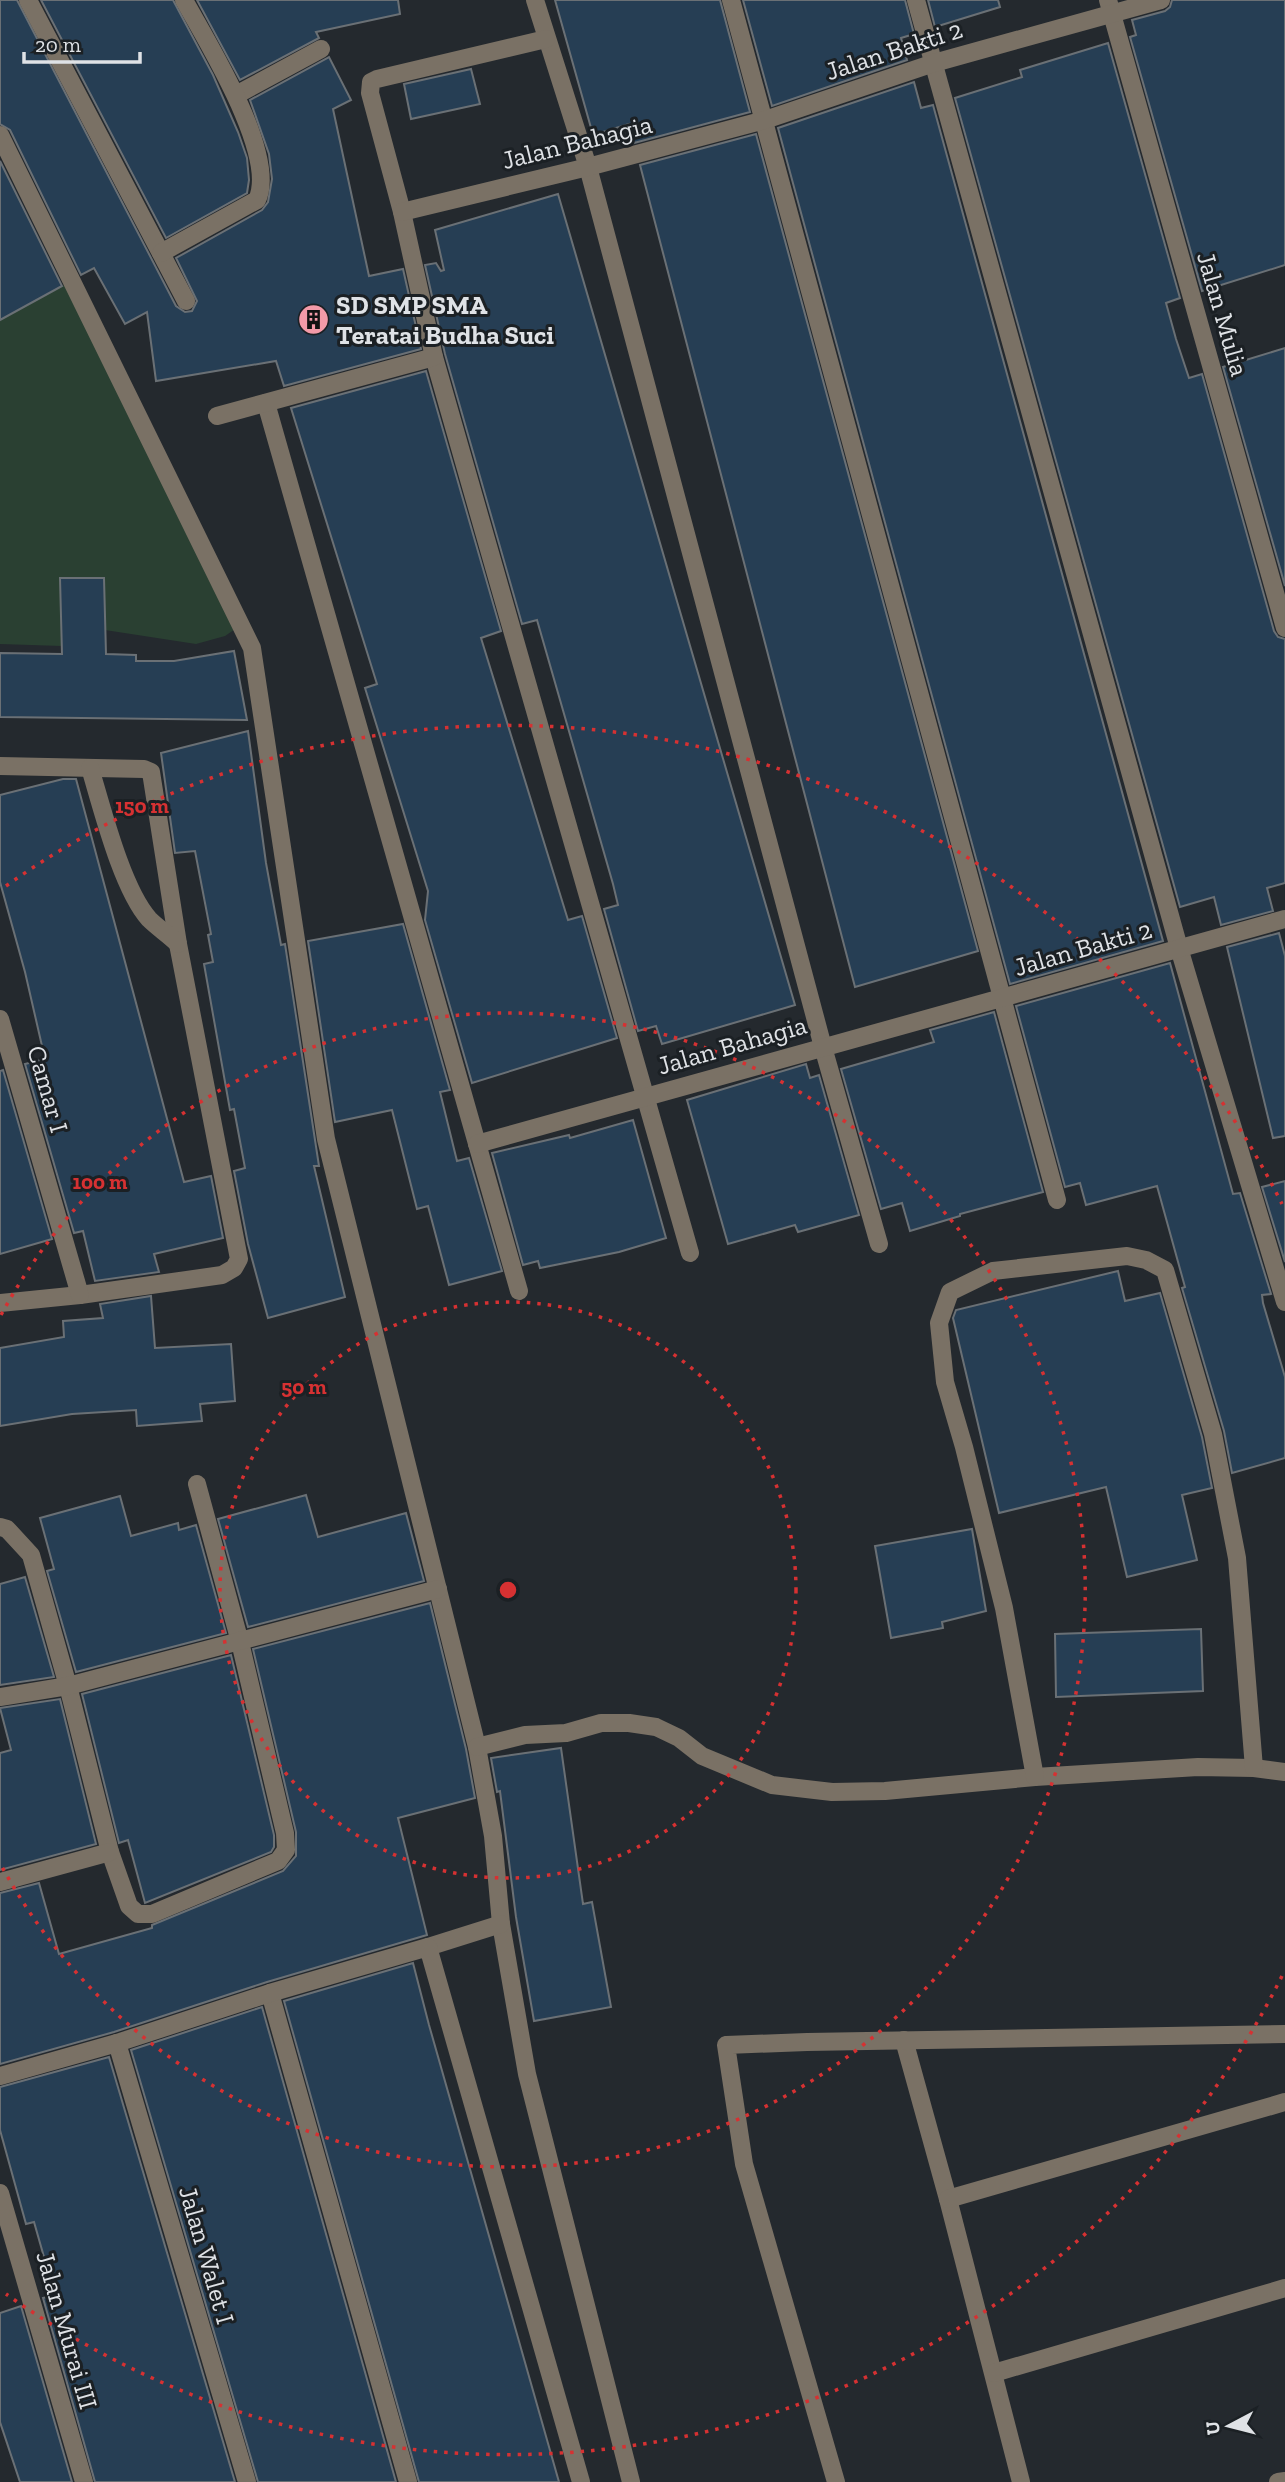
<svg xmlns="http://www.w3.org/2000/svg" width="1285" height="2482" font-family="'Zilla Slab',serif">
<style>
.green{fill:#2a4032}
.building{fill:#263e54;stroke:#6a7075;stroke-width:2}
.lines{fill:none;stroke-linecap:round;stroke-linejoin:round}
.minor{stroke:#7a7165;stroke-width:18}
.ring{fill:none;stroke:#d63132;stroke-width:3.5;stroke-dasharray:3.5 7}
.labels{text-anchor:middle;stroke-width:6;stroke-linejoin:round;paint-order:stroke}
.street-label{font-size:26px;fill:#dfe2e6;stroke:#1b2024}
.poi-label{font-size:26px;font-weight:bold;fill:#dfe2e6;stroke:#1b2024;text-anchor:start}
.centre{fill:#d63132;stroke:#1b2024;stroke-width:3.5}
.ring-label{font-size:21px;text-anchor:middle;font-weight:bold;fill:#d63132;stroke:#1b2024;stroke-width:6;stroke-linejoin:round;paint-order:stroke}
</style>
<rect width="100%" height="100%" fill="#24292e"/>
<!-- green -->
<polygon class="green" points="66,284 241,625 225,636 196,644 105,630 104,578 61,578 62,646 0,644 0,320"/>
<!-- building -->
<g class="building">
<polygon points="0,0 17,0 176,306 185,312 192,311 197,301 176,258 262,210 268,202 272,179 269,154 250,100 329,57 351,100 333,109 369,276 403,269 421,349 284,386 276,361 156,381 147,312 125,324 94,268 81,275 10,130 0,124"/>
<polygon points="41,0 173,0 213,75 238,132 247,158 249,180 247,193 166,238"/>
<polygon points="197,0 398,0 400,14 316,32 319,38 240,80"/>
<polygon points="555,0 720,0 750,112 634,143 629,124 593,135"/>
<polygon points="743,0 905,0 914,34 901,38 907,60 772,106"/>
<polygon points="928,0 998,0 1000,7 935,27"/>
<polygon points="1172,0 1285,0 1285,265 1202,291 1130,37 1136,35 1132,20 1165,11 1170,7"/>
<polygon points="1108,43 1180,298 1166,303 1176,339 1189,378 1202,374 1274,631 1278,637 1285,639 1285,883 1267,888 1273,911 1221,925 1214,897 1180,907 955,98 1022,77 1020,70"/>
<polygon points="471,69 480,104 411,119 404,84"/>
<polygon points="914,82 921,108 933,105 1163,941 1010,984 778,128"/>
<polygon points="756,134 978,951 855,987 640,165"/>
<polygon points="0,161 62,286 0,320"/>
<polygon points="558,194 795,1005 662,1044 656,1026 638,1031 604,909 618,905 613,884 537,620 522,624 445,354 425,265 436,263 441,271 444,270 435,230"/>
<polygon points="1285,348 1285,586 1223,367"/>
<polygon points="426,371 501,631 481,638 568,920 582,916 617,1038 472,1083 425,920 428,891 365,688 377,684 291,408"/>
<polygon points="60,578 104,578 106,654 136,655 136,661 174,661 234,651 247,720 0,717 0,653 62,654"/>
<polygon points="248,731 266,863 281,945 285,944 319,1166 314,1166 345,1297 268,1318 248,1244 234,1171 245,1168 234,1109 230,1110 204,964 213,962 208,935 211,934 195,851 175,853 161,753"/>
<polygon points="63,779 76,779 184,1182 211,1176 223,1238 154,1254 159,1272 95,1281 83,1231 74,1233 25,1064 45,1059 25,972 0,882 0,795"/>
<polygon points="403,924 450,1090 440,1092 457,1161 469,1158 502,1271 449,1285 428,1206 417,1209 392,1110 335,1122 308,941"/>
<polygon points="1279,933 1285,956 1285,1136 1273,1138 1227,947"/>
<polygon points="1170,963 1233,1194 1240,1193 1271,1294 1262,1295 1263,1303 1285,1377 1285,1458 1232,1473 1224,1431 1182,1288 1185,1287 1157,1186 1086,1205 1080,1183 1065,1187 1016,1006"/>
<polygon points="994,1012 1043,1192 960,1214 960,1216 910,1231 902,1203 881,1209 841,1069 934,1042 930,1030"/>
<polygon points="806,1064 810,1078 819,1075 859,1215 798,1232 795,1225 728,1244 687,1100"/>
<polygon points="3,1070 52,1239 0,1254 0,1071"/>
<polygon points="633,1120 666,1238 619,1252 540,1268 538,1261 523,1265 492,1153 569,1135 570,1138"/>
<polygon points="1285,1181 1285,1262 1262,1187"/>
<polygon points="1118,1271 1125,1301 1160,1293 1202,1437 1212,1488 1182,1495 1197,1560 1127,1577 1106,1487 999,1513 953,1318 956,1310"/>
<polygon points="151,1296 155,1348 231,1344 235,1401 200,1404 202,1421 137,1426 136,1410 72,1414 0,1426 0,1348 64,1337 63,1321 103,1318 100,1304"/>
<polygon points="306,1495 318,1537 406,1513 424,1581 248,1627 218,1519"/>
<polygon points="120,1496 131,1536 178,1523 179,1530 196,1525 226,1633 76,1672 47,1571 54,1569 40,1518"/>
<polygon points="972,1529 986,1611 942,1622 943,1628 891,1638 875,1546"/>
<polygon points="25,1577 54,1677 0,1685 0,1584"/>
<polygon points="430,1603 466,1749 475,1798 398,1818 427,1935 267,1982 114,2032 0,2064 0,1893 39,1883 59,1954 152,1928 152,1925 283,1871 296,1856 296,1832 253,1649"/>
<polygon points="1201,1629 1203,1691 1056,1697 1055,1634"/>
<polygon points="231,1655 274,1835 274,1847 271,1852 145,1903 128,1840 119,1843 82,1694"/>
<polygon points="60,1699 96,1844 0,1870 0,1753 11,1750 0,1708"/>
<polygon points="561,1748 583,1904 592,1902 611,2007 534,2021 516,1917 500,1791 497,1792 491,1758"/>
<polygon points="413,1963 429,2025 559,2482 419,2482 284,2001"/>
<polygon points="262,2007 396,2482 258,2482 131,2050"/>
<polygon points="109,2057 235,2482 95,2482 43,2298 54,2295 44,2257 34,2222 26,2224 0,2130 0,2087"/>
<polygon points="21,2306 72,2482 20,2482 0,2422 0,2313"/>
</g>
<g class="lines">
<!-- minor -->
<g class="minor">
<polyline points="28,0 186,301"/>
<polyline points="535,0 588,167 823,1047 879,1244"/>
<polyline points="731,0 1057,1200"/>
<polyline points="916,0 1179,948 1285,1302"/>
<polyline points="1108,0 1285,628"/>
<polyline points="546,39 377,79 371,82 370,93 402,212 434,357 690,1253"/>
<polyline points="236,95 321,49"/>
<polyline points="0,135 252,648 326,1139 477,1747 493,1836 501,1924 527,2074 631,2482"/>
<polyline points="402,212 588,167 765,120 934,63 1161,0"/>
<path d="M161,253L257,200C278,155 207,42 184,0"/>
<polyline points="266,403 519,1291"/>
<polyline points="217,416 434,357"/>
<polyline points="0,766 144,769 151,772 178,944 239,1259 234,1268 222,1275 80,1295 0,1303"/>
<path d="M90,768C102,808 122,889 149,919C158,928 169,935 178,944"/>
<polyline points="0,1019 80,1295"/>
<polyline points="477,1144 1285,919"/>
<polyline points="0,1527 7,1529 31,1555 68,1686 110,1852 129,1906 138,1914 152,1914 278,1861 286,1850 285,1833 240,1642 197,1484"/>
<polyline points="0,1697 68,1686 438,1589"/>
<polyline points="477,1747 525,1735 566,1733 601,1723 629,1723 656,1727 679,1738 702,1756 772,1785 832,1792 885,1791 1035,1777 1198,1767 1254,1768 1285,1772"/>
<polyline points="1035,1777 1004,1608 964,1447 945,1382 939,1323 950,1292 993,1271 1127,1256 1146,1260 1165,1270 1213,1434 1237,1558 1254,1768"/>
<polyline points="0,1882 110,1852"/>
<polyline points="428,1947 501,1924"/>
<polyline points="270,1993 408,2482"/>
<polyline points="904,2040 948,2199 1021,2482"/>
<polyline points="117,2043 247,2482"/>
<polyline points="0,2076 117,2043 270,1993 428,1947 581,2482"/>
<polyline points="0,2193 84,2482"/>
<polyline points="948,2199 1285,2102"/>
<polyline points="994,2373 1285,2288"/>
<polyline points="836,2482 744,2164 726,2045 807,2042 1285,2034"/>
<polyline points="1278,2482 1285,2481"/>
</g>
</g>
<!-- distance rings -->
<g class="ring">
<circle cx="508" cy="1590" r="288"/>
<path d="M1 1315A577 577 0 1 1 1 1865"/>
<path d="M1282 1976A865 865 0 0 1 6 2294M6 886A865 865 0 0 1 1282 1204"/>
</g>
<!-- icons -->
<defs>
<symbol id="building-disc" viewBox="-11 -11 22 22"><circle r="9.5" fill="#f39aa8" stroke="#1b2024"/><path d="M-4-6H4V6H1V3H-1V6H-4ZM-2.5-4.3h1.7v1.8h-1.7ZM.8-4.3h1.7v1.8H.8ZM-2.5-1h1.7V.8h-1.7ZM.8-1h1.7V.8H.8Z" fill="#111"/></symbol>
</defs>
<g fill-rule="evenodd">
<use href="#building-disc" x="296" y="302" width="35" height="35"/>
</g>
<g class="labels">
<!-- street labels -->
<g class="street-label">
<text transform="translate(894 50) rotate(-18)" y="9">Jalan Bakti 2</text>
<text transform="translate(577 142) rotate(-14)" y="9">Jalan Bahagia</text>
<text transform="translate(1223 314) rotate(74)" y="9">Jalan Mulia</text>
<text transform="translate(1083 948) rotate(-16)" y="9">Jalan Bakti 2</text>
<text transform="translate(732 1045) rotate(-16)" y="9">Jalan Bahagia</text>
<text transform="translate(48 1089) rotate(74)" y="9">Camar I</text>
<text transform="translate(207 2255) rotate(74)" y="9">Jalan Walet I</text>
<text transform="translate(67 2330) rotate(74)" y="9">Jalan Murai III</text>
</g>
<!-- poi labels -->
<g class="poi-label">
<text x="336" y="314">SD SMP SMA<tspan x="336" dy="30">Teratai Budha Suci</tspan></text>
</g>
</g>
<circle cx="508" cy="1590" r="10" class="centre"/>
<g class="ring-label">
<text x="142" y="813">150 m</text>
<text x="100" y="1189">100 m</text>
<text x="304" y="1394">50 m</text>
</g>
<!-- north arrow -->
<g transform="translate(1229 2426) rotate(263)" stroke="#1b2024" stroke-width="5" paint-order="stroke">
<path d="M0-5L12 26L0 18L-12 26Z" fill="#dfe2e6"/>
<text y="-10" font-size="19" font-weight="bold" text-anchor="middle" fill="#dfe2e6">U</text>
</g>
<!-- scale -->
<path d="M24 52v10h116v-10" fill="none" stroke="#dfe2e6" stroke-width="3.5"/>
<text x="35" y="52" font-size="21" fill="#dfe2e6" stroke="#1b2024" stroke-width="5" paint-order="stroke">20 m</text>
</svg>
